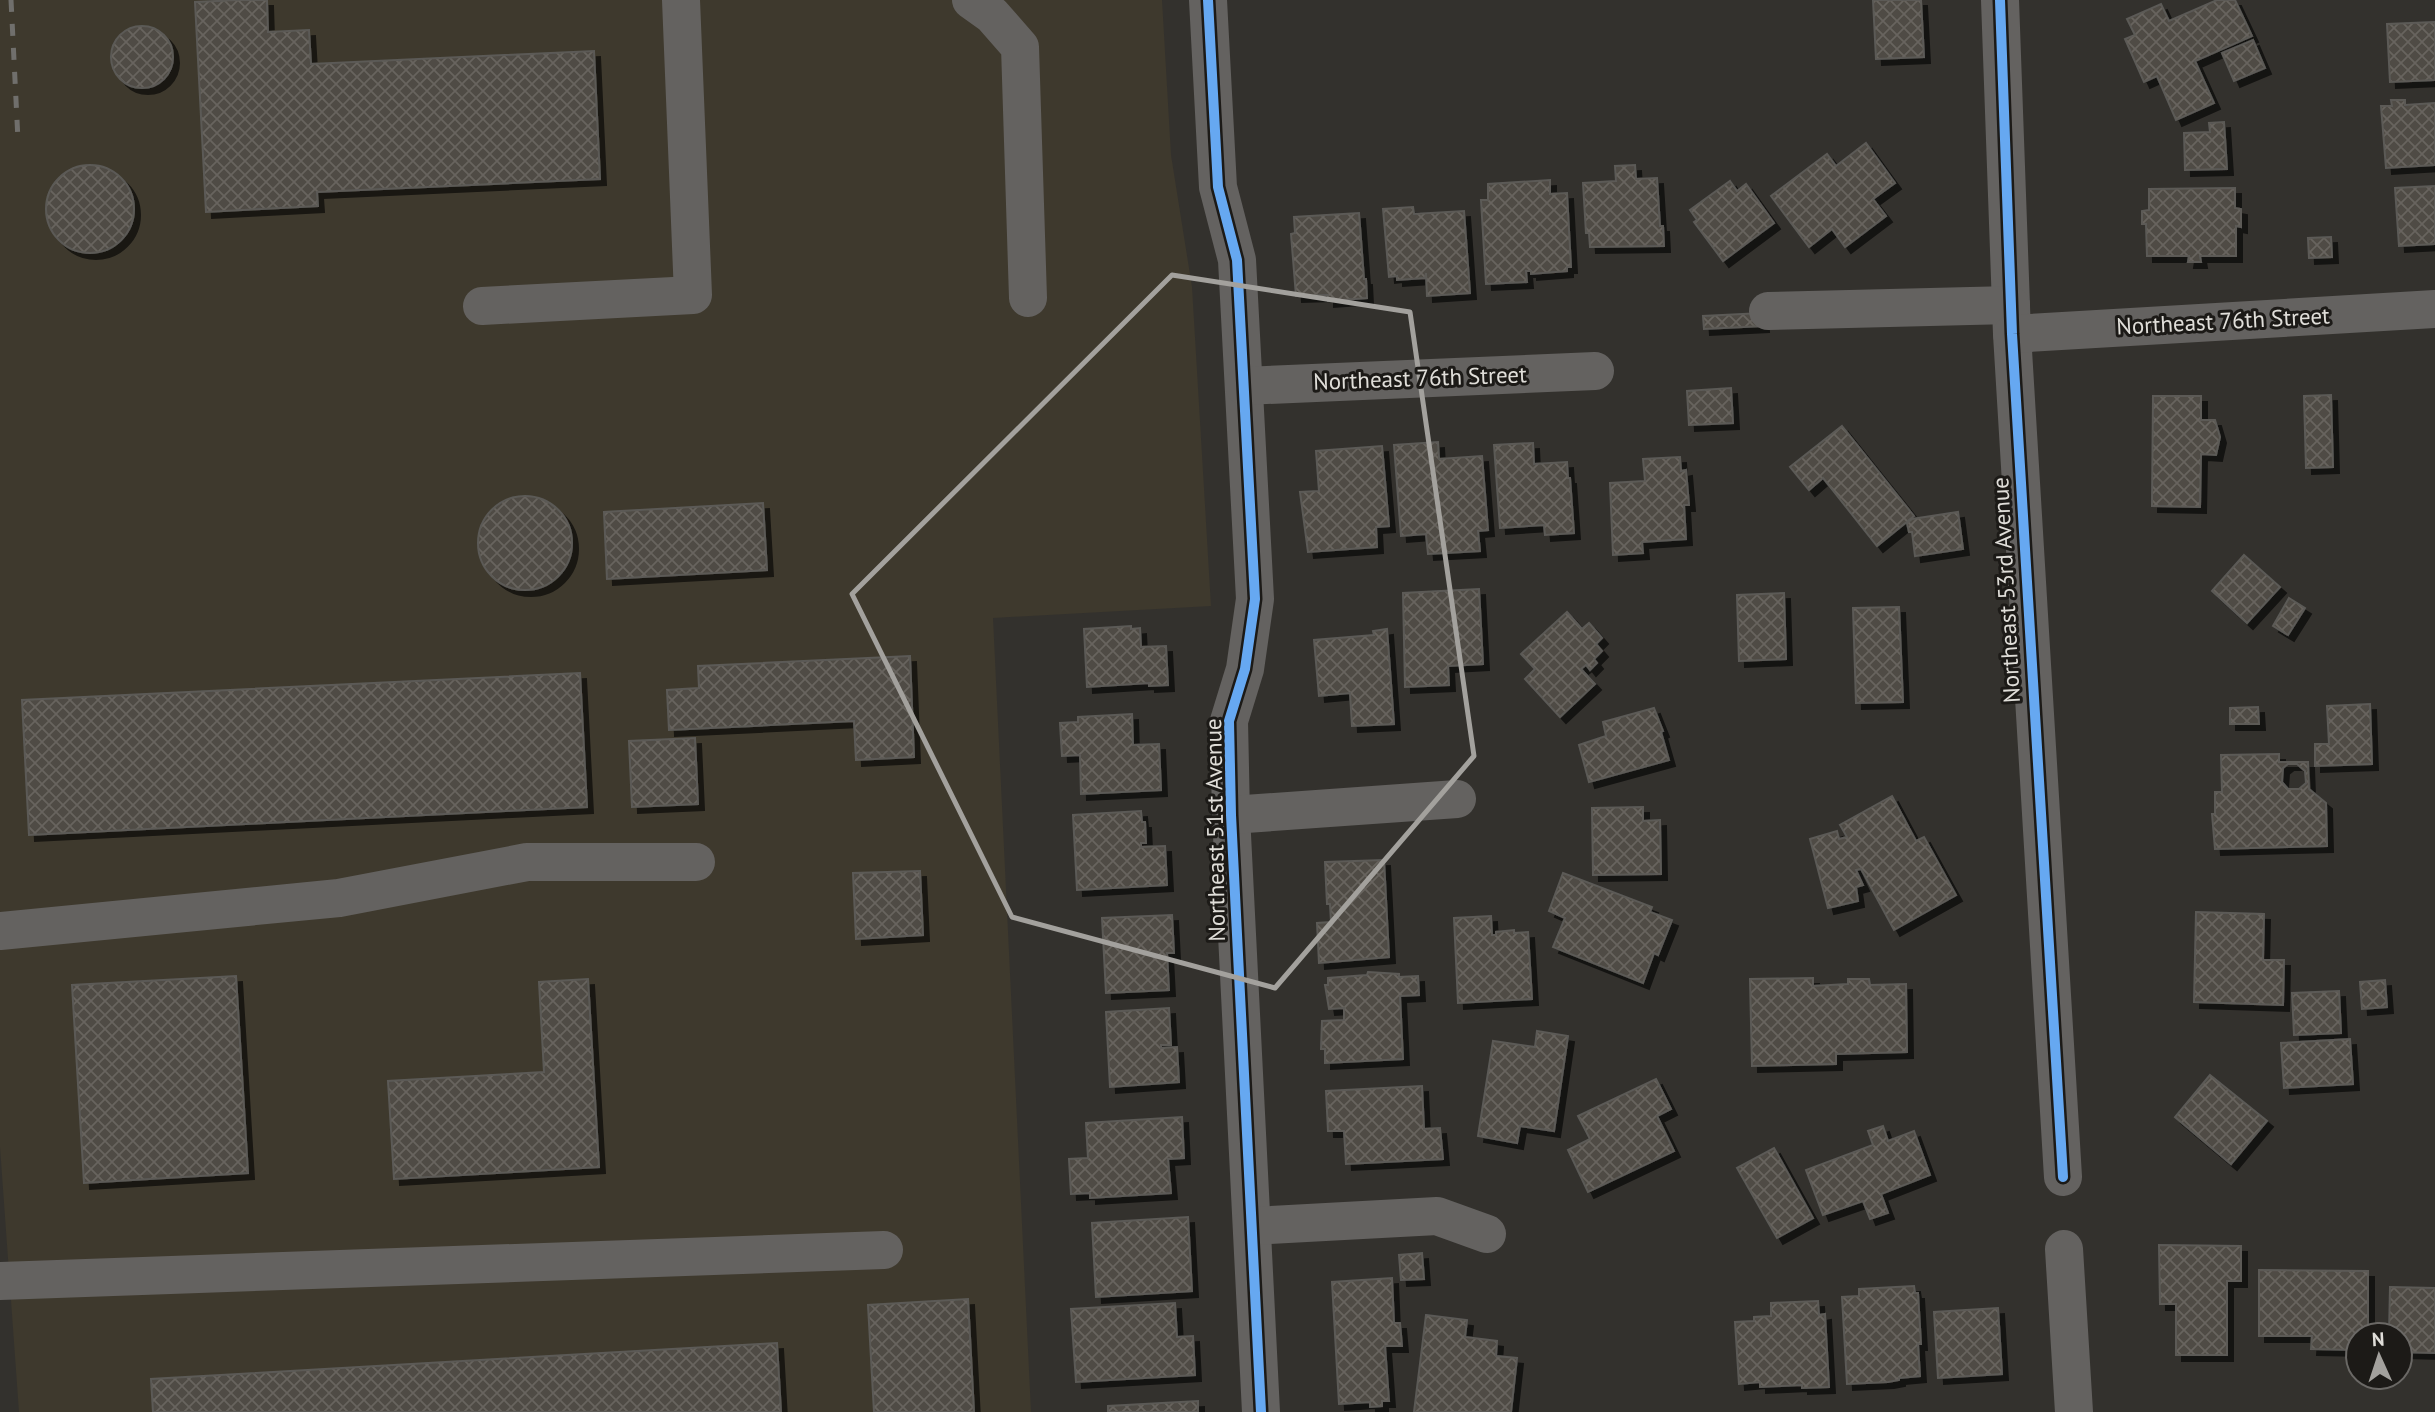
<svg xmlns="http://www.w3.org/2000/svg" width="2435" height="1412" font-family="'PT Sans',sans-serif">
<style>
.built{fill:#3e392d}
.building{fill:url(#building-cross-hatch);stroke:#5b5a57;stroke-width:2;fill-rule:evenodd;filter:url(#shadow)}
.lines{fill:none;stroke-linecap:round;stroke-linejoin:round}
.minor{stroke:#646260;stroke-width:38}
.rail{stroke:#706f6c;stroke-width:5;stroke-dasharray:12 12;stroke-linecap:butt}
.cycleway-casing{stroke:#1c1a17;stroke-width:15}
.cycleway{stroke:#66a8f1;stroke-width:10}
.marked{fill:none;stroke:#a3a19d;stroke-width:5;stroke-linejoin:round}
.labels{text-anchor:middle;stroke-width:6;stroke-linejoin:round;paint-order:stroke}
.street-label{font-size:23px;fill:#e0ded9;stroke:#1c1a17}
</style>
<defs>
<pattern id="building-cross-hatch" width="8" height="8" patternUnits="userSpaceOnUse" patternTransform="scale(1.75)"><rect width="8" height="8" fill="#4f4b44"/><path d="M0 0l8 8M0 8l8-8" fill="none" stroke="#68645e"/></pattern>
<filter id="shadow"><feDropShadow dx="6" dy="6" stdDeviation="0" flood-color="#0009"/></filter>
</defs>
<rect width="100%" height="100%" fill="#33312d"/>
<!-- built -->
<polygon class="built" points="0,0 1162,0 1171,155 1192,287 1211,606 993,618 1031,1412 19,1412 0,1147"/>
<!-- building -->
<g class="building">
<polygon points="238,0 267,0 268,32 309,30 311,64 594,51 600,179 317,192 318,206 206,212 195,2"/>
<polygon points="1873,0 1921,0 1924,57 1876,59"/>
<polygon points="2217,0 2235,0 2252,36 2195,61 2214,103 2176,120 2157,76 2144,82 2125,39 2135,35 2127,19 2161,4 2169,21"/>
<polygon points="2435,22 2435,80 2390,82 2387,24"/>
<circle cx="142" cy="57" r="31"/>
<polygon points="2253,40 2265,68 2234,81 2222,53"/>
<polygon points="2391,100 2405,100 2405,105 2435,103 2435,165 2386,168 2381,106 2392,106"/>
<polygon points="2224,122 2227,169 2185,170 2184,133 2210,132 2209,123"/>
<polygon points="1866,143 1895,183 1873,199 1886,216 1845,247 1832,229 1809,247 1771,196 1827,154 1836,166"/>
<circle cx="90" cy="209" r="44"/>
<polygon points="1635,165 1636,179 1657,178 1660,226 1663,226 1664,246 1590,247 1589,233 1586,233 1583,183 1616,181 1615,166"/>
<polygon points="1550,180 1550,194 1567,193 1571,267 1567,267 1567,271 1531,274 1531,271 1526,271 1527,282 1486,284 1481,200 1488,200 1488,184"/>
<polygon points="1730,181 1737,191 1746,184 1774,223 1723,261 1694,222 1697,220 1690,210"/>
<polygon points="2435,186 2435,244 2399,246 2395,188"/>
<polygon points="2235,188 2235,208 2241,209 2241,227 2236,226 2236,256 2200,256 2201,262 2188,262 2189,256 2147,256 2146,224 2142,224 2142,211 2149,210 2149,189"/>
<polygon points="1413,207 1414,214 1464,211 1470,293 1427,296 1426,273 1425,278 1397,280 1397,276 1389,277 1383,209"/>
<polygon points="1359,213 1364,279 1366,279 1367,298 1328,301 1328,295 1296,296 1291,234 1295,233 1294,217"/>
<polygon points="2331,237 2332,257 2309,258 2308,238"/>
<polygon points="1762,313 1763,326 1704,329 1703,316"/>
<polygon points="1731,388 1733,423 1689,425 1687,391"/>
<polygon points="2331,395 2333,467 2306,468 2304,396"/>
<polygon points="2153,396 2201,396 2201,420 2215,420 2220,437 2216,455 2201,454 2200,507 2152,506"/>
<polygon points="1842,426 1914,516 1877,546 1823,478 1809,490 1790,467"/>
<polygon points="1438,442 1439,459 1482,456 1488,530 1478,531 1480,551 1428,554 1426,534 1401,536 1394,445"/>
<polygon points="1533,443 1534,464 1567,462 1568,478 1570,478 1574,533 1545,535 1544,525 1500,528 1494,445"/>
<polygon points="1382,446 1389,526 1376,527 1377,547 1308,552 1300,492 1319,491 1316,451"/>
<polygon points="1680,457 1681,471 1686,470 1689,505 1684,505 1686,539 1642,542 1643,553 1613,555 1610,483 1645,481 1643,459"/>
<circle cx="525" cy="543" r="47"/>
<polygon points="763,503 767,570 607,579 604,512"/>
<polygon points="1958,512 1963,549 1915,556 1912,532 1909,532 1907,523 1912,519"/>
<polygon points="2244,555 2280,587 2247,623 2212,591"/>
<polygon points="1479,589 1483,664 1448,666 1449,685 1405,687 1403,593"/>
<polygon points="1784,593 1786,659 1739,661 1737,595"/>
<polygon points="2289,598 2305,608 2288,635 2273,626"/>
<polygon points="1899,607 1903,702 1856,703 1853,608"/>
<polygon points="1567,612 1582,629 1589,623 1602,638 1596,644 1602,651 1594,659 1597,663 1590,670 1586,665 1581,669 1595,684 1560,717 1525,679 1535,669 1521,654"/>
<polygon points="1131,626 1131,629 1140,628 1141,647 1166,646 1168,685 1149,686 1149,683 1087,687 1084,629"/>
<polygon points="1387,629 1394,724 1352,726 1350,693 1319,696 1314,640 1374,635 1373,631"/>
<polygon points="910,656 914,757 856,760 854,721 669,730 667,690 699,688 698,666"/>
<polygon points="580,673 587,807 29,835 22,700"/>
<polygon points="2370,704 2372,764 2315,766 2315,744 2329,744 2327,706"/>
<polygon points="2258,707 2259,724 2230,724 2230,708"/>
<polygon points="1654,708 1663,731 1661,732 1669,760 1589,782 1579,745 1606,736 1603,722"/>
<polygon points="1132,714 1133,745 1159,744 1161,790 1081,794 1080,755 1062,756 1060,723 1078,722 1078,717"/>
<polygon points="695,738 698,804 632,807 629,741"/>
<path d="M2279,754V762H2308L2309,789L2326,803L2327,846L2215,849L2212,814H2215V792H2222L2221,755ZM2288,764H2297L2305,771L2306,783L2299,789H2288L2282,782L2283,768Z"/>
<polygon points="1892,796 1916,841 1924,837 1956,895 1894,930 1861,869 1856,870 1863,885 1856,887 1858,901 1828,908 1810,839 1837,831 1839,839 1847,837 1840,825"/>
<polygon points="1643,807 1643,821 1660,820 1661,874 1593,875 1592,808"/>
<polygon points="1141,811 1142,822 1145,822 1146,843 1141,843 1141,847 1165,846 1167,885 1077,890 1073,815"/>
<polygon points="1384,860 1389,957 1319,963 1317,923 1331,922 1330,904 1327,904 1325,862"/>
<polygon points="920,871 923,935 856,939 853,873"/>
<polygon points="1563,873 1652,907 1650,912 1672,920 1658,955 1654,953 1643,983 1553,947 1565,918 1549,911"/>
<polygon points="2196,912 2264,914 2263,960 2284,960 2283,1005 2194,1002"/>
<polygon points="1172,915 1174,953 1167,953 1169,990 1106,993 1102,918"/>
<polygon points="1491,916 1492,935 1496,935 1496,932 1514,930 1514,933 1528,932 1532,999 1458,1003 1454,918"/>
<polygon points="1368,972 1399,974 1399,977 1418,976 1419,995 1400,996 1403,1059 1325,1063 1325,1049 1321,1049 1322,1021 1344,1020 1344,1008 1329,1009 1325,985 1328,985 1328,978 1367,975"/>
<polygon points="236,976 248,1173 84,1183 72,985"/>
<polygon points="1813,978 1813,986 1848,984 1848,979 1869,979 1870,985 1906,984 1907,1052 1836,1054 1836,1064 1752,1066 1750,979"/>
<polygon points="588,979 599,1167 394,1179 388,1081 544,1072 539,982"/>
<polygon points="2385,980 2387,1007 2362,1009 2360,982"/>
<polygon points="2339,991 2341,1033 2294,1035 2292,993"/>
<polygon points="1169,1008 1171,1045 1161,1045 1161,1048 1177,1047 1179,1082 1110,1087 1106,1012"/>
<polygon points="1537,1031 1568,1036 1554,1131 1520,1126 1517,1143 1478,1136 1493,1041 1535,1047"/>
<polygon points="2350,1039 2353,1084 2284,1088 2281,1043"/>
<polygon points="2210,1075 2267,1121 2231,1164 2175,1117"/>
<polygon points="1656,1079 1671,1109 1657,1116 1674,1151 1588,1192 1568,1150 1590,1139 1578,1116"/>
<polygon points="1422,1086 1424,1129 1440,1128 1443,1159 1346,1164 1344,1131 1328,1131 1326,1091"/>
<polygon points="1182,1117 1184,1158 1168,1159 1171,1193 1090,1198 1090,1193 1071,1194 1069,1159 1088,1158 1086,1123"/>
<polygon points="1883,1126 1888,1141 1914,1131 1930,1175 1881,1194 1888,1213 1870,1219 1863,1201 1823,1215 1806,1170 1873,1145 1868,1131"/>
<polygon points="1774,1148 1813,1218 1777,1238 1737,1168"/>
<polygon points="1188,1217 1192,1291 1096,1297 1092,1223"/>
<polygon points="2159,1245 2241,1246 2241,1281 2227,1281 2227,1355 2176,1355 2176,1304 2160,1304"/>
<polygon points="1422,1253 1424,1279 1401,1280 1399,1255"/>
<polygon points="2259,1270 2368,1271 2368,1335 2358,1335 2358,1350 2311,1349 2312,1336 2259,1336"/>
<polygon points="1392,1278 1394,1323 1400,1323 1402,1346 1385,1346 1389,1401 1382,1401 1382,1406 1370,1407 1370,1402 1339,1404 1332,1282"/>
<polygon points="1914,1286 1915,1293 1918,1293 1921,1344 1918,1344 1920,1376 1899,1378 1899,1380 1888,1382 1847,1384 1842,1297 1859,1296 1859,1289"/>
<polygon points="2390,1287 2435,1288 2435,1353 2400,1352 2400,1335 2389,1335"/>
<polygon points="968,1299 974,1412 874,1412 868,1305"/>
<polygon points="1818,1301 1819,1315 1825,1314 1829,1387 1802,1388 1802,1385 1760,1387 1760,1382 1739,1384 1735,1322 1754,1321 1754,1317 1771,1316 1771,1303"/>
<polygon points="1175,1303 1177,1337 1193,1336 1195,1375 1076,1382 1071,1309"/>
<polygon points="1998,1308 2002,1374 1938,1378 1934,1312"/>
<polygon points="1426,1315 1467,1320 1465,1337 1497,1341 1496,1356 1517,1358 1511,1412 1414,1412"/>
<polygon points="777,1343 781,1412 153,1412 151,1379"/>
<polygon points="1198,1401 1198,1412 1108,1412 1108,1406"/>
</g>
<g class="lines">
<!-- minor -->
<g class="minor">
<polyline points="971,0 992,15 1020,47 1028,298"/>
<polyline points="1208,0 1218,187 1237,260 1255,599 1245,669 1229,721 1231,815 1261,1412"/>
<polyline points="2000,0 2012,334 2063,1177"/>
<polyline points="482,306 693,295 681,0"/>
<polyline points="1768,311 2011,305"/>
<polyline points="2012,334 2435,309"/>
<polyline points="1244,386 1595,371"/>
<polyline points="1231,815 1457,799"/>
<polyline points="0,931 339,898 527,862 696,862"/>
<polyline points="1252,1226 1437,1216 1487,1234"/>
<polyline points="2064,1249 2074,1412"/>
<polyline points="0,1281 884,1250"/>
</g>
<!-- rail -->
<polyline class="rail" points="11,0 18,140"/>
<defs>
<g id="cycleway">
<polyline points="1208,0 1218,187 1237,260 1255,599 1245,669 1229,721 1231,815 1261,1412"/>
<polyline points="2000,0 2012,334 2063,1177"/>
</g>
</defs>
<!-- cycleway casing -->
<use href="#cycleway" class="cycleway-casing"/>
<!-- cycleway -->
<use href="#cycleway" class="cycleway"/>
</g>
<!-- marked area -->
<path class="marked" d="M1172,275L1410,312L1474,756L1275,988L1012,917L852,594Z"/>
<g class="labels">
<!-- street labels -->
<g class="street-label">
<text transform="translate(2223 321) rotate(-3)" y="8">Northeast 76th Street</text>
<text transform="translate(1420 378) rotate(-2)" y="8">Northeast 76th Street</text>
<text transform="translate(2006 590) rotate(-93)" y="8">Northeast 53rd Avenue</text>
<text transform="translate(1215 830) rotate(-91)" y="8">Northeast 51st Avenue</text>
</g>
</g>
<!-- north arrow -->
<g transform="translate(2379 1356) rotate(357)"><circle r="33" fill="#1c1a17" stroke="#6a6865" stroke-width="2"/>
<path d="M0-5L12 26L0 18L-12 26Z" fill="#a3a19d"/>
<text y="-10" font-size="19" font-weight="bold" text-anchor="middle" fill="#e0ded9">N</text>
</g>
</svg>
